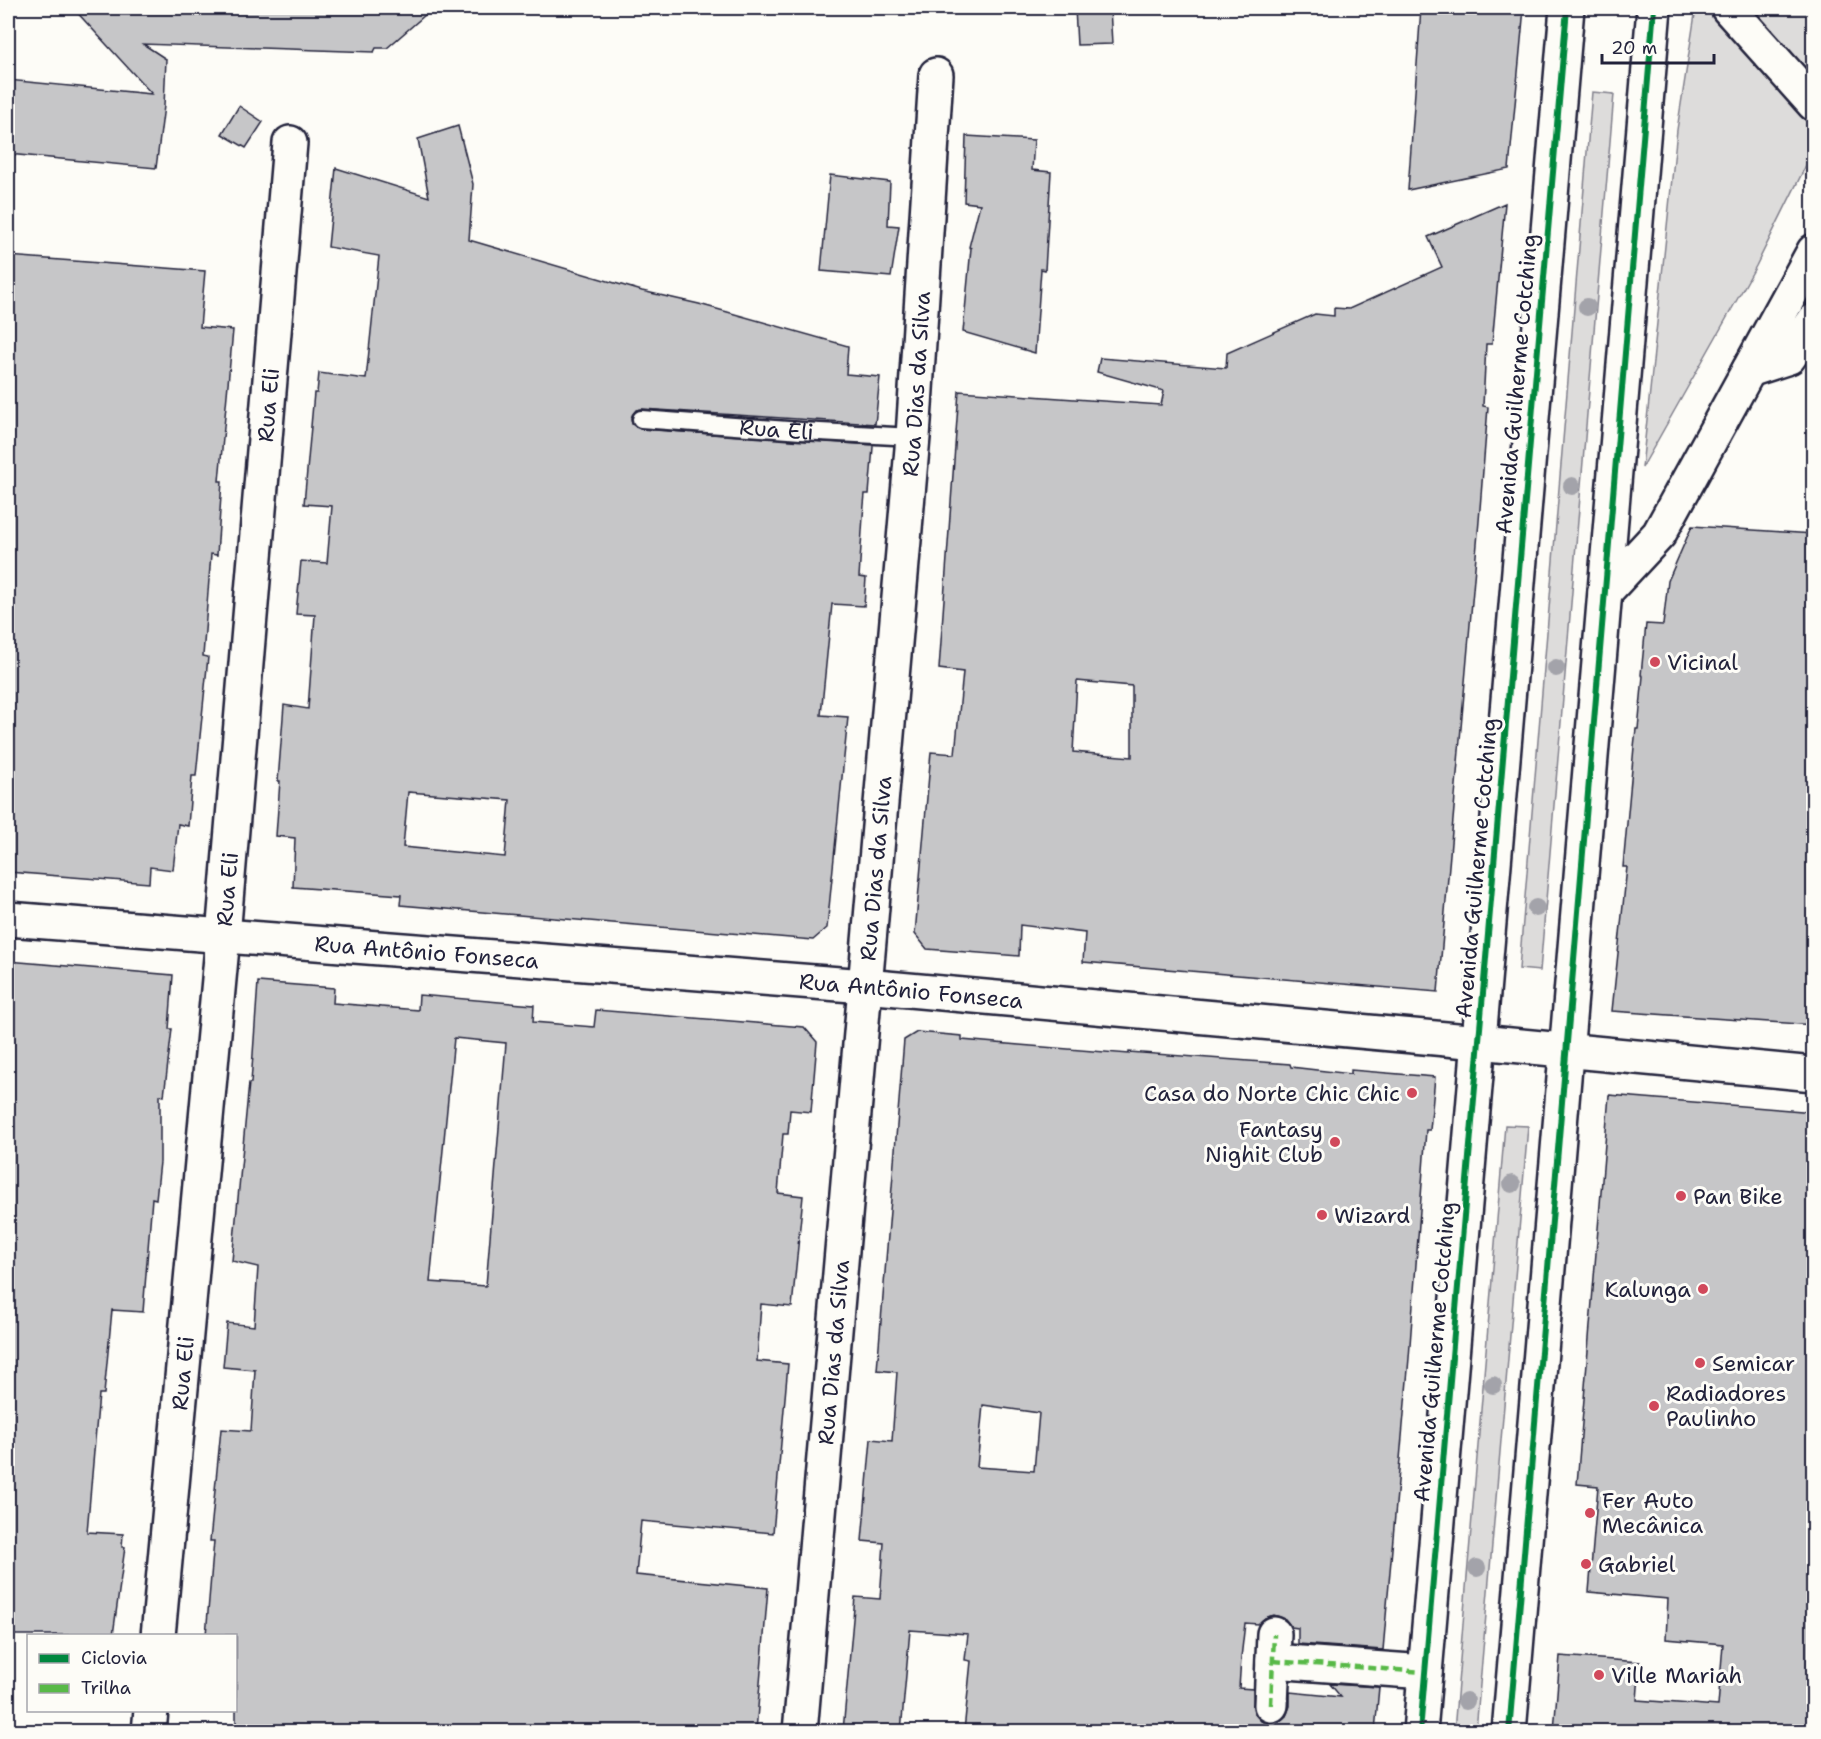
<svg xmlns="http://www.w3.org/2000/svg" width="1821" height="1739" font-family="'Shantell Sans',sans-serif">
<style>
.green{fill:#dddcdb;stroke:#807f8b;stroke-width:1.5}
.building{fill:#c6c6c8;stroke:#22223b;stroke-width:1.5;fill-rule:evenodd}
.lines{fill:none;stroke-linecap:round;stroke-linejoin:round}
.lane-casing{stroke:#22223b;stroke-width:21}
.street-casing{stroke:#22223b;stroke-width:38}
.secondary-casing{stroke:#22223b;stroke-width:38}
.highway-casing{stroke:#22223b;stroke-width:38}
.lane{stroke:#fdfcf7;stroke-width:16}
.street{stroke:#fdfcf7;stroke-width:33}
.secondary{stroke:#fdfcf7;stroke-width:33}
.highway{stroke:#fdfcf7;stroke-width:33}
.quiet{stroke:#58b947;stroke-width:4.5;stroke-dasharray:9 4.5;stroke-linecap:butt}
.cycleway-casing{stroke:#fdfcf7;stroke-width:10}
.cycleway{stroke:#00873e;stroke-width:6}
.tree{fill:#a3a3aa}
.poi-dot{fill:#d1495b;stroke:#fdfcf7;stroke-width:2}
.labels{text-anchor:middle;stroke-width:6;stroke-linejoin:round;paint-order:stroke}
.street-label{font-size:22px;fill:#22223b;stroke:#fdfcf7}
.poi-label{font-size:22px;fill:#22223b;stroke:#fdfcf7;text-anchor:start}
</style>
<rect width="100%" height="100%" fill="#fdfcf7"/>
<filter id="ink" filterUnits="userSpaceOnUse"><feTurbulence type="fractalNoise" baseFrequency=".0167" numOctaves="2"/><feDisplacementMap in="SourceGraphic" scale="12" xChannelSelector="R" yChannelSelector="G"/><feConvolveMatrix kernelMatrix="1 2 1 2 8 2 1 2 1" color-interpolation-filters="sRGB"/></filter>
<g filter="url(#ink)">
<!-- green -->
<g class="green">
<polygon points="1696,8 1813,8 1813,151 1756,266 1642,468 1677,130"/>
<polygon points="1592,92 1614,94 1540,971 1519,969"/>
<polygon points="1505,1125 1528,1126 1476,1731 1454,1731"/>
</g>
<!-- building -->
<g class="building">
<polygon points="73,8 433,8 387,48 376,48 374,52 143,44 166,59 164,106 156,168 8,154 8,80 152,94"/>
<polygon points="1075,8 1110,8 1112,44 1077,45"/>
<polygon points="1421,8 1524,8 1509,169 1408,190"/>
<polygon points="239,106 263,122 246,148 222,134"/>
<path d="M458,126L473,184L469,240L642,291L699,304L848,346L846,374L880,377L875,424L642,409L636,410L631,418L632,424L640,429L873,445V447L869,494H865L863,516L859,577L866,578L864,606L832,604L821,715L848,717L827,928L813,940L400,905L401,895L293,887L295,838L276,836L280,781H278L284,705L308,709L315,615L296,614L301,561L327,563L332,506L304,504L314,393H317L319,373L366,379L379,256L328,247L336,168L429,197L418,139ZM408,792L510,800L505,857L403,847Z"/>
<polygon points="966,136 1034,140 1032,170 1051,172 1045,270 1041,269 1035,353 963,332 971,248 969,247 980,204 964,202"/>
<polygon points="830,175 890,182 888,225 899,226 891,277 821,271"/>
<path d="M1505,203L1492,344H1486L1483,406L1488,407L1479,521L1438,992L1083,962L1085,933L1020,925L1019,956L927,949L915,934L931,752L955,754L963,672L939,669L959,391L1161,405L1164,391L1097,372L1100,358L1226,368L1227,353L1315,314L1334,316V308L1349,309L1442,267L1428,237ZM1077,681L1132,686V757L1073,752Z"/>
<polygon points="8,256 205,271 200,327 233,330 219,481 222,481 217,555 211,554 203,656 208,657 196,776 192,776 188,826 178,824 173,870 150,867 149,883 8,872"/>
<polygon points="1692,526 1814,534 1814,1025 1612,1011 1627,867 1623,867 1634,747 1636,729 1638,729 1643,676 1641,675 1646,624 1663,625 1668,581"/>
<polygon points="8,961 173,975 169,1029 172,1029 164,1096 160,1095 160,1162 156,1199 152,1198 143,1312 112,1310 104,1394 99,1394 87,1532 123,1534 122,1547 125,1547 113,1635 8,1635"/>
<path d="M258,982L334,988L333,1003L418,1010L419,995L534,1005L533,1022L594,1027L596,1010L804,1027L817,1042L811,1112L790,1110L788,1134H783L778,1193L803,1196L792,1307L761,1304L757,1361L788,1364L773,1533L641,1521L636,1575L768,1588L756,1731H236V1635H206L214,1541H210L221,1429L251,1431L255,1370L223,1367L227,1323L254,1326L258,1267L232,1261L249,1083H251ZM454,1038L506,1043L486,1286L430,1282Z"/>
<path d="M917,1032L962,1036V1040L1019,1045L1129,1054V1052L1290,1064L1291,1067L1351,1074V1070L1435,1077L1430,1130H1426L1409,1358L1383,1650L1298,1644V1628L1291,1627L1285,1619L1274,1615L1265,1618L1258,1624L1245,1623L1241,1658L1239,1688L1253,1689L1254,1713L1261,1721L1271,1724L1280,1721L1286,1716L1290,1706V1692L1341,1697L1330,1684L1379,1687L1375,1731H964L971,1661L965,1660L968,1634L910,1630L901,1731H843L855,1597L880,1599L884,1543L862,1541L871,1439L892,1441L897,1372L877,1370L904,1040ZM983,1405L1039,1413L1034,1471L977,1467Z"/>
<polygon points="1609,1095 1814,1112 1814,1731 1554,1731 1560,1656 1640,1662 1637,1700 1718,1706 1723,1644 1666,1639 1668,1599 1589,1592 1598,1486 1577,1484"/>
</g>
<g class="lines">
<defs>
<g id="lane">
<path id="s1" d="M641,419L801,431L913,437"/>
</g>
<g id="street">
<path id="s2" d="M8,919L865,986L1479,1042"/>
<path id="s3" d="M158,1636L223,936L290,143"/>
<polyline points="1273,1661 1425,1672"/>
<polyline points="1271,1705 1274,1634"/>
<polyline points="149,1732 151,1710"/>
<path id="s4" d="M800,1732L913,437L936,75"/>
</g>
<g id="secondary">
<polyline points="1728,8 1814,104"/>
<polyline points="1749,370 1789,357 1814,321"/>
<polyline points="1479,1042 1814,1074"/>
<polyline points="1420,1732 1567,8"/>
<polyline points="1509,1732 1654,8"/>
</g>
<polyline id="highway" points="1605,592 1659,534 1814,251"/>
</defs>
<!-- lane casing -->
<use href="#lane" class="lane-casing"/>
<!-- street casing -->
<use href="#street" class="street-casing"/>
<!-- secondary casing -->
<use href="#secondary" class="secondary-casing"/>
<!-- highway casing -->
<use href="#highway" class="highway-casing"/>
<!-- lane -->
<use href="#lane" class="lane"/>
<!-- street -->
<use href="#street" class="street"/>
<!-- secondary -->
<use href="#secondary" class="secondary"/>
<!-- highway -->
<use href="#highway" class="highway"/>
<!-- quiet -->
<g class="quiet">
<polyline points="1273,1661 1425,1672"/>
<polyline points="1271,1705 1274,1634"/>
</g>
<defs>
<g id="cycleway">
<polyline points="1420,1732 1567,8"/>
<polyline points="1509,1732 1654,8"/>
</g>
</defs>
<!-- cycleway casing -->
<use href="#cycleway" class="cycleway-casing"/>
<!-- cycleway -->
<use href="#cycleway" class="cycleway"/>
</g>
<!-- trees -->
<g class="tree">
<circle cx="1587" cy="307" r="9"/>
<circle cx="1572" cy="486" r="9"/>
<circle cx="1556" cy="668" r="9"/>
<circle cx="1536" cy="908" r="9"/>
<circle cx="1512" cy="1184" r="9"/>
<circle cx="1493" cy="1385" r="9"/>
<circle cx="1477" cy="1568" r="9"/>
<circle cx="1466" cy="1701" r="9"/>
</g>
</g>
<!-- markers -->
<g class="poi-dot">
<circle cx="1655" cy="662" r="6"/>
<circle cx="1412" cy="1093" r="6"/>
<circle cx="1335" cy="1142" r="6"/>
<circle cx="1681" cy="1196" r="6"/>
<circle cx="1322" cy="1215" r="6"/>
<circle cx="1703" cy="1289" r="6"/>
<circle cx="1700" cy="1363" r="6"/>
<circle cx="1654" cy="1406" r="6"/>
<circle cx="1590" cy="1513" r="6"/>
<circle cx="1586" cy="1564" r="6"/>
<circle cx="1599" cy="1675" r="6"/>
</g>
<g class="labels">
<!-- street labels -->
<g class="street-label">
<text dy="8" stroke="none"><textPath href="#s4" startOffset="1353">Rua Dias da Silva</textPath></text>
<text transform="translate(1516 384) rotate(-85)" y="8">Avenida Guilherme Cotching</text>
<text dy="8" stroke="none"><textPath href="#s3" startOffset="1236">Rua Eli</textPath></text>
<text dy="8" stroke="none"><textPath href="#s1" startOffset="136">Rua Eli</textPath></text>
<text dy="8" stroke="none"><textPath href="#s4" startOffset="867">Rua Dias da Silva</textPath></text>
<text transform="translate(1476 868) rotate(-85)" y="8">Avenida Guilherme Cotching</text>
<text dy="8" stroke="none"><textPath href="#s3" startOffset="750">Rua Eli</textPath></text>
<text dy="8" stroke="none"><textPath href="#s2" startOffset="420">Rua Antônio Fonseca</textPath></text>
<text dy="8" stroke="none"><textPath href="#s2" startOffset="906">Rua Antônio Fonseca</textPath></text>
<text dy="8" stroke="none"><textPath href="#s4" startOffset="381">Rua Dias da Silva</textPath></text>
<text transform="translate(1434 1352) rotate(-85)" y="8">Avenida Guilherme Cotching</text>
<text dy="8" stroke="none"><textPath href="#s3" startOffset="264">Rua Eli</textPath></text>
</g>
<!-- poi labels -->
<g class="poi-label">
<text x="1667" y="670">Vicinal</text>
<text x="1400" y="1101" text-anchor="end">Casa do Norte Chic Chic</text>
<text x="1323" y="1137" text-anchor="end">Fantasy<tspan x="1323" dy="25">Nighit Club</tspan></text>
<text x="1693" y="1204">Pan Bike</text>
<text x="1334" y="1223">Wizard</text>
<text x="1691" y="1297" text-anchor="end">Kalunga</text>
<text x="1712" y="1371">Semicar</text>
<text x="1666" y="1401">Radiadores<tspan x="1666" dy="25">Paulinho</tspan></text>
<text x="1602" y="1508">Fer Auto<tspan x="1602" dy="25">Mecânica</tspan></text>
<text x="1598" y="1572">Gabriel</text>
<text x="1611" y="1683">Ville Mariah</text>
</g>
</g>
<!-- margin -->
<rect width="1821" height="1739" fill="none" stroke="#fdfcf7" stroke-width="30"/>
<rect x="15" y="15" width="1791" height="1709" fill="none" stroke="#22223b" stroke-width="2" filter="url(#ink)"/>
<!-- legend -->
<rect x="27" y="1634" width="210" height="78" fill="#fdfcf7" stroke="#a5a5ac" stroke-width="1.5"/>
<rect x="39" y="1654" width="30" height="9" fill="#00873e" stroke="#a5a5ac" stroke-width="1.5"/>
<text x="81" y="1664" font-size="18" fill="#22223b">Ciclovia</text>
<rect x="39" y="1684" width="30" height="9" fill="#58b947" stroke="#a5a5ac" stroke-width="1.5"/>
<text x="81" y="1694" font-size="18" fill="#22223b">Trilha</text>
<!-- scale -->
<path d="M1602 54v9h112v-9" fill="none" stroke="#22223b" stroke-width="3"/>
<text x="1611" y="54" font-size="18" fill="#22223b" stroke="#fdfcf7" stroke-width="4.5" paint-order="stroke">20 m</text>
</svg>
